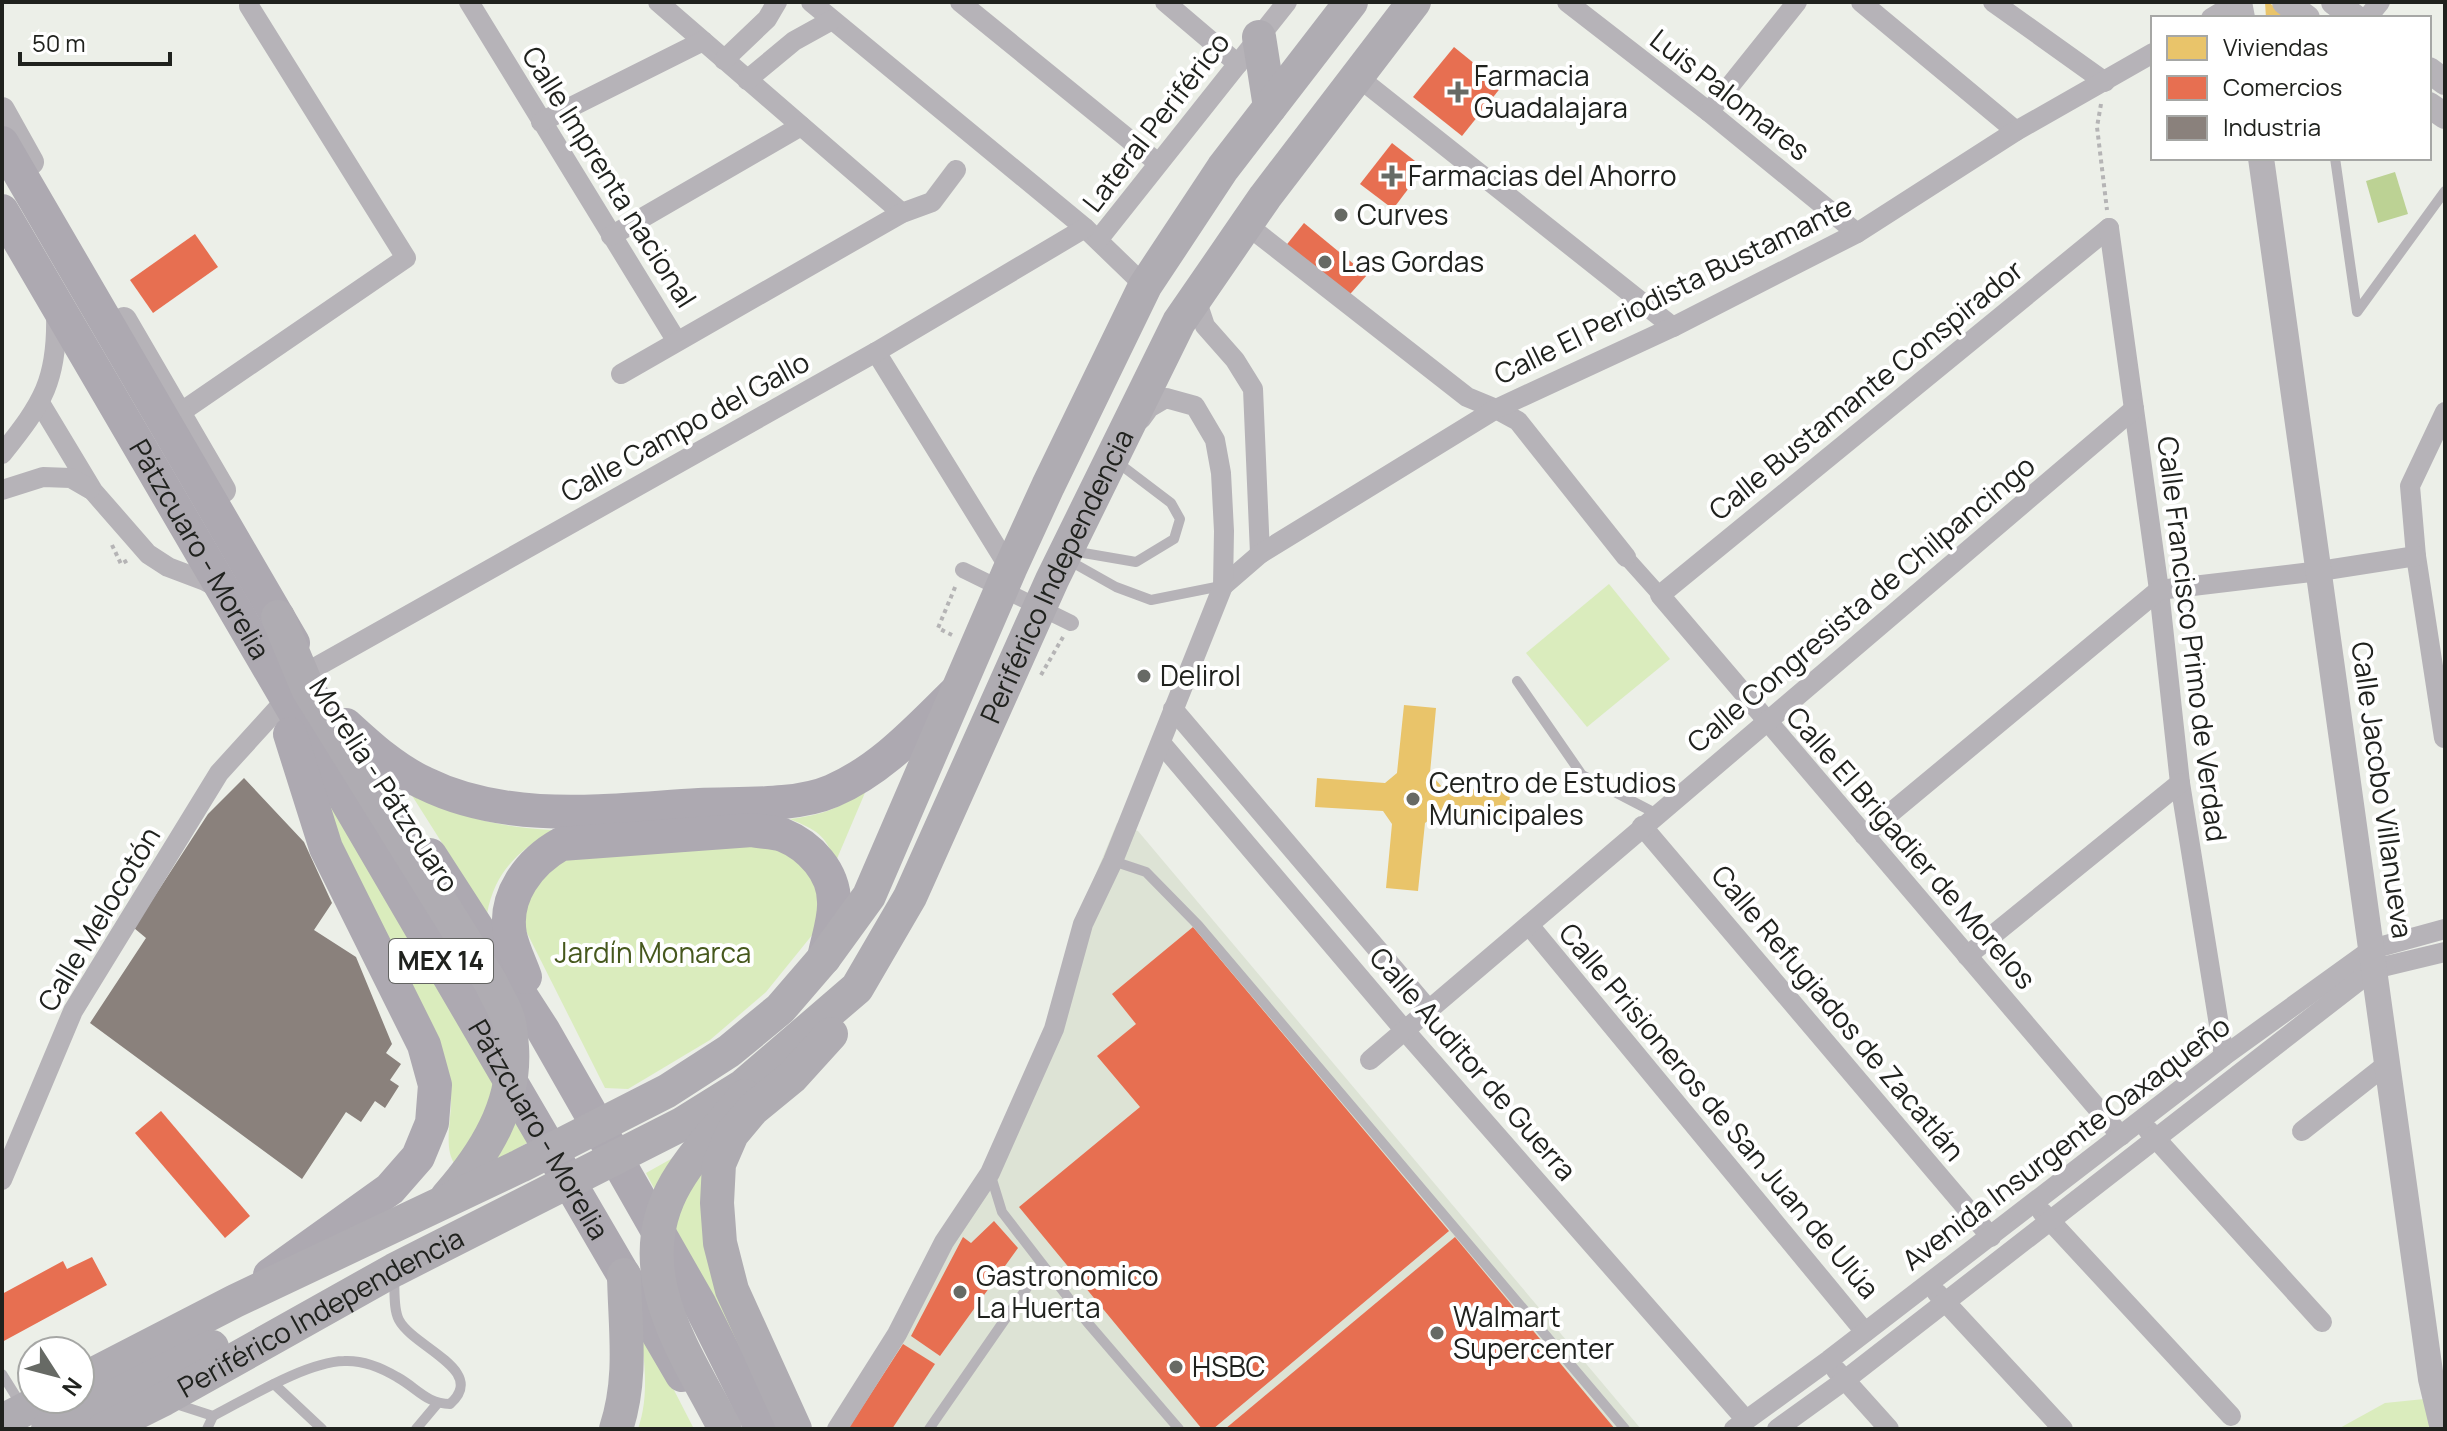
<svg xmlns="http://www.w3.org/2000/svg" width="2447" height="1431" font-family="Manrope,sans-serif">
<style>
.built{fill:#dde3d5}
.green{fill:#daecbd}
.water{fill:#bcd294}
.homes{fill:#e9c46a}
.shops{fill:#e76f51}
.industry{fill:#8a817c}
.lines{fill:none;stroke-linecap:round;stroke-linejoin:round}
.path{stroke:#b5b4b5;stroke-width:4;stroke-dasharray:4 4;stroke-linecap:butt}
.service{stroke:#b6b3b8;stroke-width:10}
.pedestrian{stroke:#b6b3b8;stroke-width:16}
.minor{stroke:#b6b3b8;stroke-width:20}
.tertiary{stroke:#b6b3b8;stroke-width:26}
.primary{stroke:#ada9b1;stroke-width:34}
.trunk{stroke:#afacb2;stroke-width:34}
.poi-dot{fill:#676a65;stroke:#fff;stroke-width:3}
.labels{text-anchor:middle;stroke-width:8;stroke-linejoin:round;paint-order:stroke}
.shield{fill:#fff;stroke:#636462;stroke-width:2}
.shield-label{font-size:26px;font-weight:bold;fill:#20221e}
.poi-label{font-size:28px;fill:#20221e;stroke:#fff;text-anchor:start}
.street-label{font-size:28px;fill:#20221e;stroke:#fff}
.park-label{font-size:28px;fill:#46581d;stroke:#fff}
</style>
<rect width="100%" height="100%" fill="#ecefe8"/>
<!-- built -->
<polygon class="built" points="1117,823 1138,831 1641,1429 831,1429 979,1186 1045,1027 1072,931"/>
<!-- green -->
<g class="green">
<polygon points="1609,584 1670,659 1587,727 1526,653"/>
<path d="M323,778L529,1142C517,1148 484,1170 473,1170C438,1173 451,1123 451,1104C451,1093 450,1083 449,1073L325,809Z"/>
<path d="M867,788L836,861C823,833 818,831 790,819C823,815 841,808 867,788Z"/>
<path d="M411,794C462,817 496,827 552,830C518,852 495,871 487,914Z"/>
<polygon points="748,841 800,854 825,901 813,934 766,992 710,1040 628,1089 605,1088 525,929 523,906 537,883 567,858"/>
<polygon points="712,1136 747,1365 646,1173"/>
<path d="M640,1324L694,1429H638C650,1395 644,1359 640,1324Z"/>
<polygon points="2434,1398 2431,1429 2338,1429 2385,1403"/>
</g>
<!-- water -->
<polygon class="water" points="2395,172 2408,214 2378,223 2366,181"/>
<!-- homes -->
<g class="homes">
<polygon points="2265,2 2268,2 2290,18 2266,18"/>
<polygon points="1404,705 1436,708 1430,773 1442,787 1510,792 1508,821 1434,816 1425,823 1418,891 1386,888 1392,824 1383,811 1315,807 1317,778 1385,783 1397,773"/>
</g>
<!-- shops -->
<g class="shops">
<polygon points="1454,47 1502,86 1462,136 1413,97"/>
<polygon points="1392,143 1424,168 1393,209 1360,184"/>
<polygon points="1304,223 1367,275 1344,301 1284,248"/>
<polygon points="195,234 218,267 153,313 130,280"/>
<polygon points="1193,927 1449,1231 1213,1429 1202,1429 1019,1207 1140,1107 1097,1056 1136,1024 1112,994"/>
<polygon points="161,1111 250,1216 225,1238 135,1133"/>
<polygon points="994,1221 1018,1248 940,1356 911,1336 963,1237 971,1243"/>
<polygon points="1455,1237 1615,1429 1225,1429"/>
<polygon points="92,1257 107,1285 2,1342 2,1294 63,1261 67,1269"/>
<polygon points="903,1344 935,1364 892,1429 848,1429"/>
</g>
<!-- industry -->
<polygon class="industry" points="244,778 304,842 332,903 314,930 356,957 392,1044 386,1053 401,1064 390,1080 399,1086 385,1108 375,1101 361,1122 346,1112 302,1179 90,1023 146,938 134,928 208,814"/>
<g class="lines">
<!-- path -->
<g class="path">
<polyline points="2101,104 2097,127 2107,210"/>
<polyline points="112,545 121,564 128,560"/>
<polyline points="952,635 938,628 956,585"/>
<polyline points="1041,675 1063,637"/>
</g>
<!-- service -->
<g class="service">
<polyline points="2335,158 2357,312 2445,191"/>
<polyline points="1072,551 1136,562 1174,539 1180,519 1171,503 1117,462"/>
<polyline points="1068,560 1116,587 1151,600 1221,586"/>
<polyline points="1517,681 1582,775 1657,814"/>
<polyline points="1113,861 1146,872 1198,925 1625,1429"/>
<polyline points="990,1173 1002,1212 1087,1322 1179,1429"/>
<polyline points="2,1374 22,1406"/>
<polyline points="274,1384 322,1429"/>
<path d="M173,1403L213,1416C248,1398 306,1362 344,1361C362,1360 382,1368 397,1377C417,1388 427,1404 450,1404C488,1370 414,1348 399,1320C393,1309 395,1289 394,1276"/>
<polyline points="207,1429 213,1416"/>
<polyline points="416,1429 437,1404"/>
<polyline points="929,1429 1042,1266"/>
</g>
<!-- pedestrian -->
<g class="pedestrian">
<polyline points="1626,557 1660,595"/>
<polyline points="963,570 1071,623"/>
</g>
<!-- minor -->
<g class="minor">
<polyline points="469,2 676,340"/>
<polyline points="658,2 902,213"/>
<polyline points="811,2 1085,228 1145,286"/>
<polyline points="960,2 1158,163"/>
<polyline points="1165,2 1238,64"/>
<polyline points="1567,2 1709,112 1857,233"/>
<polyline points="1861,2 2016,131"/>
<polyline points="1993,2 2105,82"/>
<polyline points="2211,18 2238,2"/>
<polyline points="2367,18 2380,2"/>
<polyline points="724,60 767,19 777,2"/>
<polyline points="1358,77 1673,327"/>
<polyline points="747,80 794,41 832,20"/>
<polyline points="1709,112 1797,2"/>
<polyline points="541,122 703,41"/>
<polyline points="1247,225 1467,397 1496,409 1518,421 1626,557"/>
<polyline points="2109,228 1660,595 2121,1136"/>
<polyline points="2109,228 2159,590 2180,783 2224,1056"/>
<polyline points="611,236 801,126"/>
<polyline points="1098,240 1287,2"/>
<polyline points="1196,299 1205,326 1235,360 1253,389 1260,554"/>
<polyline points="876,352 1010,569"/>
<polyline points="621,374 902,213 932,202 956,170"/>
<polyline points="40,403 93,491 148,554 168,567 205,581 218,588"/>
<polyline points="168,421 406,258 249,6"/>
<path d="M2,454C43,403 58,380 56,313"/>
<polyline points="2,490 43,477 71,478 90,489"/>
<polyline points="1223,586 1260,554 1496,409 1673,327 1857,233 2016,131 2153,53"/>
<polyline points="309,671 876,352 1085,228"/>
<polyline points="1173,709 1429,1010"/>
<polyline points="2444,738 2416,556 2410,486 2445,412"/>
<polyline points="1161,743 1406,1032 1746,1420"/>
<polyline points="1642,826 1991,1237"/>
<polyline points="1864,835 2159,590 2320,571 2416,556"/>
<polyline points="1529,925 1865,1332"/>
<polyline points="1967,956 2180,783"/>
<polyline points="1370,1060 2134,409"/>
<polyline points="2148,1130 2322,1322"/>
<polyline points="2302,1131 2387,1064"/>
<polyline points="2,1180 73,1011 219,773 279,707"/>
<polyline points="2042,1212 2231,1416"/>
<polyline points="1937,1293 2063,1429"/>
<polyline points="1836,1370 1889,1429"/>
<polyline points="837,1429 897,1334 944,1242 990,1173 1054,1029 1083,924 1113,861 1223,586 1224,531 1221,473 1215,440 1195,406 1166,398 1149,408 1141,419"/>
<polyline points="1734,1429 1829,1360 2224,1056 2372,949 2445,929"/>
<polyline points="1777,1429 1845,1380 2374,969 2445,952"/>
</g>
<!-- tertiary -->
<g class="tertiary">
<polyline points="2239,2 2242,18"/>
<polyline points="2285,2 2307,18"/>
<polyline points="2334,2 2356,18"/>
<polyline points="2429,70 2445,82"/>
<polyline points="2429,105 2445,116"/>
<polyline points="2,110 31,162"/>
<polyline points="2261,158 2431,1379 2443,1429"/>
<polyline points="124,320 223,490"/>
</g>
<!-- primary -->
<g class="primary">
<polyline points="2,143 293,643"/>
<path id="s1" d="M2,211L682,1375"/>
<path d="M346,725C370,747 394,769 424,783C509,825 608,810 699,805C739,803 795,807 832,791C881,770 917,730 955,693"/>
<polyline points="430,855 543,1030 700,1305 762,1429"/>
<path d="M525,977C520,963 513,949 510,935C503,896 529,862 561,844L752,830C762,832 774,832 783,835C810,846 834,872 834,902C835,920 827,941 824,958"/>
<polyline points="270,1275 390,1189 418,1157 432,1123 435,1085 424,1045 326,848 290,734"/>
</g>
<!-- trunk -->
<g class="trunk">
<polyline points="1259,37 1270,107"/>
<path d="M278,617L308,689L491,983C496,994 503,1005 507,1016C511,1026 511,1037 512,1047C516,1105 484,1155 447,1197"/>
<polyline points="80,1381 235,1301 520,1166 667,1091 729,1051 780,1009 824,958 869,896 1010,569 1048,486 1145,286 1223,168 1351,2"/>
<polyline points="2,1421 45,1399"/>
<polyline points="48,1429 212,1347"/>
<path id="s2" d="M104,1429L164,1399L394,1270L682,1124L743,1086L857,988L910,897L1052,580L1179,322L1265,197L1414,2"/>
<path d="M616,1429C633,1377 625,1329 624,1275"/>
<path d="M725,1429C686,1352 625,1271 676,1183C694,1152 722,1124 745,1096"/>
<polyline points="795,1429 732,1290 720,1243 717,1203 719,1164 732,1134 753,1109 792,1077 831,1034"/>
</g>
</g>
<!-- markers -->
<g class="poi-dot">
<path d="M1454 80h8v8h8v8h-8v8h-8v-8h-8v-8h8z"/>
<path d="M1388 164h8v8h8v8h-8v8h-8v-8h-8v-8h8z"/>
<circle cx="1341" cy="215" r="8"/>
<circle cx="1325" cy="262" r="8"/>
<circle cx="1144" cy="676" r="8"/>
<circle cx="1413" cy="799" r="8"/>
<circle cx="960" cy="1292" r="8"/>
<circle cx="1437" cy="1333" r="8"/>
<circle cx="1176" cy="1367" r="8"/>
</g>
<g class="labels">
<!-- shield labels -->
<rect class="shield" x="389" y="939" width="104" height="44" rx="6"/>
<g class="shield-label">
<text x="441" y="970">MEX 14</text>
</g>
<!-- poi labels -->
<g class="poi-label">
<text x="1474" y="86">Farmacia<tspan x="1474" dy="32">Guadalajara</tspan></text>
<text x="1408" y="186">Farmacias del Ahorro</text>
<text x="1357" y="225">Curves</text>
<text x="1341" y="272">Las Gordas</text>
<text x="1160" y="686">Delirol</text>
<text x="1429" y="793">Centro de Estudios<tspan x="1429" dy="32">Municipales</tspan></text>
<text x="976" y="1286">Gastronomico<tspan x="976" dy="32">La Huerta</tspan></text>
<text x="1453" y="1327">Walmart<tspan x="1453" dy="32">Supercenter</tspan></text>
<text x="1192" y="1377">HSBC</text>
</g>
<!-- street labels -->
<g class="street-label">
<text transform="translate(1730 95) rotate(38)" y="10">Luis Palomares</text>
<text transform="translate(1156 122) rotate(-52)" y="10">Lateral Periférico</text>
<text transform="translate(609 177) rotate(58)" y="10">Calle Imprenta nacional</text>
<text transform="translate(1673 290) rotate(-26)" y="10">Calle El Periodista Bustamante</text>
<text transform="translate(1866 390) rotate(-39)" y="10">Calle Bustamante Conspirador</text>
<text transform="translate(685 427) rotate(-29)" y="10">Calle Campo del Gallo</text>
<text dy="10" stroke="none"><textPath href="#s1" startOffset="392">Pátzcuaro - Morelia</textPath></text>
<text dy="10" stroke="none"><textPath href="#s2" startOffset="1334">Periférico Independencia</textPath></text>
<text transform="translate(1861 604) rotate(-40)" y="10">Calle Congresista de Chilpancingo</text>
<text transform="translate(2192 639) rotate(83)" y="10">Calle Francisco Primo de Verdad</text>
<text transform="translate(384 785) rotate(57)" y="10">Morelia - Pátzcuaro</text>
<text transform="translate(2382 790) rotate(82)" y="10">Calle Jacobo Villanueva</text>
<text transform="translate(1911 848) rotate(49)" y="10">Calle El Brigadier de Morelos</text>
<text transform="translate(99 919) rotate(-59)" y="10">Calle Melocotón</text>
<text transform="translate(1838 1013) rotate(50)" y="10">Calle Refugiados de Zacatlán</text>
<text transform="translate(1473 1064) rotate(49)" y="10">Calle Auditor de Guerra</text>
<text transform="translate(1719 1111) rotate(50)" y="10">Calle Prisioneros de San Juan de Ulúa</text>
<text dy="10" stroke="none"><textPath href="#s1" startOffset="1064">Pátzcuaro - Morelia</textPath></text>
<text transform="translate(2066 1143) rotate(-37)" y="10">Avenida Insurgente Oaxaqueño</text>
<text dy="10" stroke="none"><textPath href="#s2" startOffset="246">Periférico Independencia</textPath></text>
</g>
<!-- park labels -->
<g class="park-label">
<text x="653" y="963">Jardín Monarca</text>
</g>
</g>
<!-- border -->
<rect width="2447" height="1431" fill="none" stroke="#20221e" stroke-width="8"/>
<!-- legend -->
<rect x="2151" y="16" width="280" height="144" fill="#ffffff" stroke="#a6a7a5" stroke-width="2"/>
<rect x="2167" y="36" width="40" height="24" fill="#e9c46a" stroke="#a6a7a5" stroke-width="2"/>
<text x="2223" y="56" font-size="24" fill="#20221e">Viviendas</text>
<rect x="2167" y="76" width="40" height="24" fill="#e76f51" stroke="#a6a7a5" stroke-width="2"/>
<text x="2223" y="96" font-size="24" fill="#20221e">Comercios</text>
<rect x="2167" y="116" width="40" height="24" fill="#8a817c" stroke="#a6a7a5" stroke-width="2"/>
<text x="2223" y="136" font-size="24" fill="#20221e">Industria</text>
<!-- north arrow -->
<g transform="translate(56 1375) rotate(126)"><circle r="38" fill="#ffffff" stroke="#a6a7a5" stroke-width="2"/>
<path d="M0-6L14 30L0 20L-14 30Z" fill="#676a65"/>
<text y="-12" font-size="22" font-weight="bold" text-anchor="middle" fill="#20221e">N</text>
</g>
<!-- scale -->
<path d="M20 52v12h150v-12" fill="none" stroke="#20221e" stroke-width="4"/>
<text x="32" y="52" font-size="24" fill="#20221e" stroke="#ffffff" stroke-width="6" paint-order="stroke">50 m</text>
</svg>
